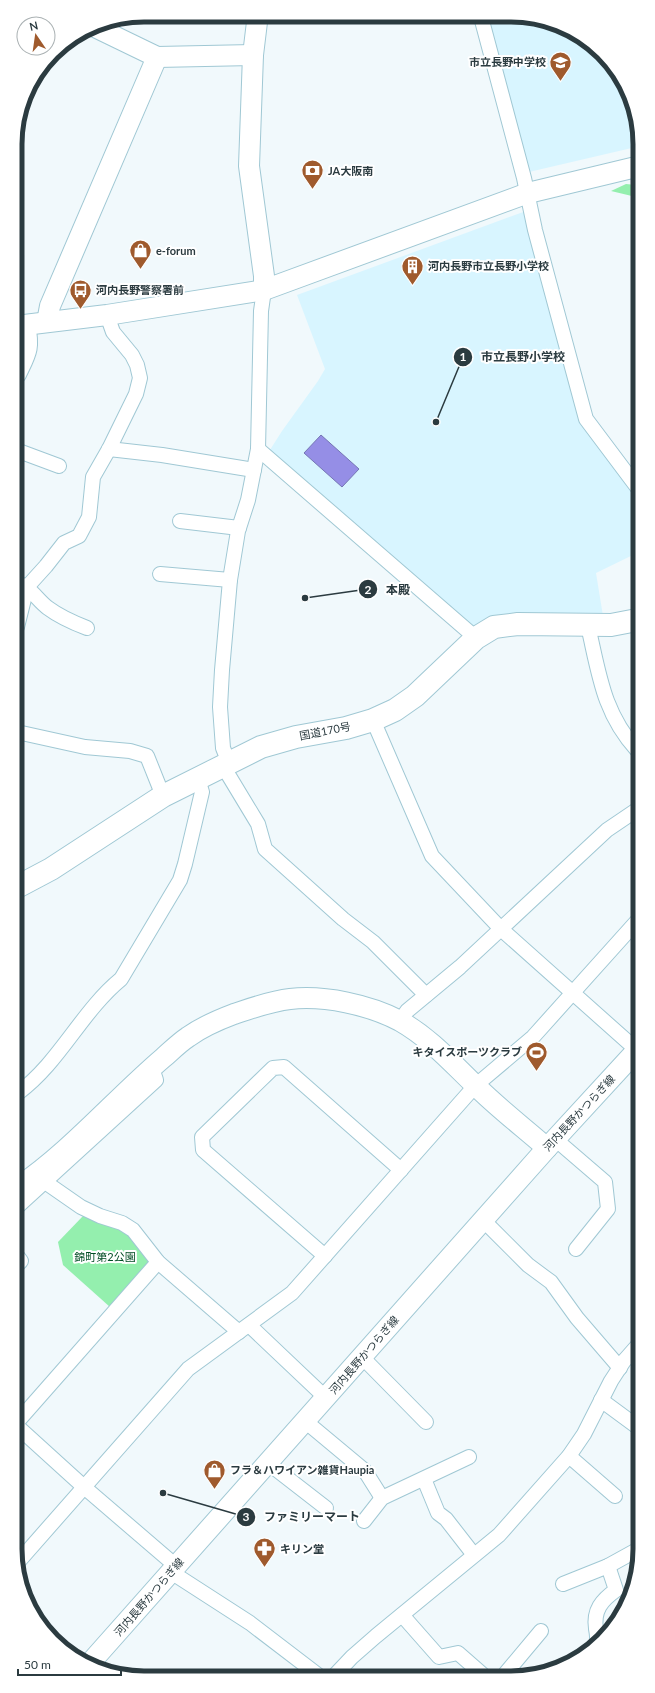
<svg xmlns="http://www.w3.org/2000/svg" width="655" height="1693" font-family="Lato,'Noto Sans JP',sans-serif">
<style>
.built{fill:#d8f5ff}
.green{fill:#94efae}
.water{fill:#958ee6;stroke:#7575b4}
.lines{fill:none;stroke-linecap:round;stroke-linejoin:round}
.street-casing{stroke:#a0c8d4;stroke-width:16}
.secondary-casing{stroke:#a0c8d4;stroke-width:22}
.highway-casing{stroke:#a0c8d4;stroke-width:24}
.street{stroke:#fff;stroke-width:14}
.secondary{stroke:#fff;stroke-width:20}
.highway{stroke:#fff;stroke-width:22}
.labels{text-anchor:middle;stroke-width:4;stroke-linejoin:round;paint-order:stroke}
.poi-label{font-size:11px;font-weight:bold;fill:#2b3b40;stroke:#fff;text-anchor:start}
.street-label{font-size:11px;fill:#2b3b40;stroke:#fff}
.park-label{font-size:11px;fill:#004b23;stroke:#fff}
.rim{fill:none;stroke:#2b3b40;stroke-width:5}
.leader{fill:none;stroke:#2b3b40;stroke-width:1.5}
.callout-dot{fill:#2b3b40;stroke:#fff;stroke-width:1.5}
.mark-label{font-size:12px;text-anchor:middle;font-weight:bold;fill:#fff}
.callout-label{font-size:12px;text-anchor:middle;font-weight:bold;fill:#2b3b40;stroke:#fff;stroke-width:4;stroke-linejoin:round;paint-order:stroke}
</style>
<rect width="100%" height="100%" fill="#f1f9fc"/>
<!-- built -->
<g class="built">
<polygon points="485,17 536,17 568,28 602,53 636,111 636,147 529,172"/>
<polygon points="526,211 585,429 637,492 637,553 596,573 603,616 468,629 268,453 282,431 318,381 325,369 297,295"/>
</g>
<!-- green -->
<g class="green">
<polygon points="626,184 636,185 636,197 611,191"/>
<polygon points="83,1216 125,1229 149,1259 149,1265 110,1307 63,1265 58,1242"/>
</g>
<!-- water -->
<polygon class="water" points="321,435 359,469 342,487 304,453"/>
<g class="lines">
<defs>
<g id="street">
<polyline points="481,17 524,178 535,230 586,419 637,487"/>
<polyline points="109,449 162,455 254,470"/>
<polyline points="258,449 476,638"/>
<polyline points="16,450 59,466"/>
<polyline points="180,521 239,528"/>
<polyline points="160,574 230,580"/>
<path d="M17,583C31,587 37,600 48,608C60,617 74,623 87,628"/>
<path d="M588,626C599,673 603,713 637,750"/>
<polyline points="17,627 27,587 46,566 64,543 79,536 89,517 93,477 109,449 136,394 140,378 137,365 132,355 113,332 107,315"/>
<polyline points="373,720 432,856 501,929 638,1051"/>
<polyline points="17,732 85,747 130,751 147,756 163,796"/>
<polyline points="229,763 223,748 220,707 222,670 230,580 238,531 248,500 258,449 261,311 264,290"/>
<polyline points="223,766 258,824 265,849 343,919 373,942 426,995"/>
<polyline points="400,1021 407,1011 460,967 607,830 638,809"/>
<path d="M18,1093C60,1062 81,1012 121,979L180,880L185,864L202,792L198,779"/>
<polyline points="555,1139 605,1182 608,1209 576,1249"/>
<polyline points="45,1182 81,1207 100,1216 122,1223 133,1230 158,1262 239,1332"/>
<polyline points="18,1206 156,1080 152,1068"/>
<polyline points="483,1220 528,1265 551,1282 577,1318 620,1368"/>
<polyline points="325,1256 203,1150 202,1137 273,1068 284,1067 401,1170"/>
<polyline points="18,1257 21,1261 18,1264"/>
<polyline points="249,1325 326,1398"/>
<polyline points="362,1357 426,1422"/>
<polyline points="601,1400 639,1428"/>
<polyline points="19,1420 158,1262"/>
<polyline points="305,1421 365,1471 382,1498"/>
<polyline points="19,1428 84,1487 176,1566"/>
<polyline points="569,1456 615,1496"/>
<polyline points="268,1463 326,1508"/>
<polyline points="424,1479 438,1513 446,1519 474,1555"/>
<polyline points="364,1521 382,1498 469,1457"/>
<polyline points="19,1561 188,1369 292,1293 475,1086 533,1037 638,920"/>
<polyline points="171,1572 250,1623 318,1675"/>
<polyline points="563,1584 608,1566 637,1550"/>
<polyline points="402,1615 439,1657 458,1653 482,1674"/>
<path d="M596,1644C598,1639 597,1634 596,1629C593,1610 602,1600 616,1590L608,1566"/>
<polyline points="505,1674 541,1631"/>
<polyline points="335,1675 352,1657 376,1636 499,1535 569,1456 584,1434 611,1381 624,1361 639,1344"/>
</g>
<g id="secondary">
<polyline points="259,16 257,22 253,55 249,166 264,276 264,290"/>
<polyline points="93,26 157,57 253,55"/>
<polyline points="47,322 50,306 157,57"/>
<polyline points="16,326 107,315 264,290 528,193 636,167"/>
<path d="M16,374C26,353 30,349 25,325"/>
<path d="M18,1187C71,1151 115,1099 163,1058C171,1051 179,1043 188,1037C202,1027 218,1020 234,1014C252,1008 271,1001 290,999C324,995 370,1005 400,1021C430,1038 452,1063 476,1086C498,1108 523,1127 547,1148"/>
<polyline points="91,1662 547,1148 638,1049"/>
</g>
<polyline id="highway" points="17,887 51,869 163,796 261,747 296,737 346,728 373,720 395,710 415,696 476,638 494,627 518,624 611,625 637,620"/>
</defs>
<!-- street casing -->
<use href="#street" class="street-casing"/>
<!-- secondary casing -->
<use href="#secondary" class="secondary-casing"/>
<!-- highway casing -->
<use href="#highway" class="highway-casing"/>
<!-- street -->
<use href="#street" class="street"/>
<!-- secondary -->
<use href="#secondary" class="secondary"/>
<!-- highway -->
<use href="#highway" class="highway"/>
</g>
<!-- icons -->
<defs>
<symbol id="school-pin" viewBox="-11 -11 22 30"><path d="M0 17L-7.5 6A9.5 9.5 0 1 1 7.5 6Z" fill="#9f5a2d" stroke="#fff"/><path d="M0-5L7-2L0 1L-7-2ZM-4 1L0 2.5L4 1V4Q0 6-4 4Z" fill="#fff"/></symbol>
<symbol id="bank-pin" viewBox="-11 -11 22 30"><path d="M0 17L-7.5 6A9.5 9.5 0 1 1 7.5 6Z" fill="#9f5a2d" stroke="#fff"/><path d="M-6-4H6V4H-6ZM0-2.3a2.3 2.3 0 1 0 0 4.6a2.3 2.3 0 1 0 0-4.6Z" fill="#fff"/></symbol>
<symbol id="shop-pin" viewBox="-11 -11 22 30"><path d="M0 17L-7.5 6A9.5 9.5 0 1 1 7.5 6Z" fill="#9f5a2d" stroke="#fff"/><path d="M-5-2.5h2.3a2.7 3.5 0 0 1 5.4 0H5L5.5 6h-11ZM-1.5-2.5h3a1.5 2.3 0 0 0-3 0Z" fill="#fff"/></symbol>
<symbol id="building-pin" viewBox="-11 -11 22 30"><path d="M0 17L-7.5 6A9.5 9.5 0 1 1 7.5 6Z" fill="#9f5a2d" stroke="#fff"/><path d="M-4-6H4V6H1V3H-1V6H-4ZM-2.5-4.3h1.7v1.8h-1.7ZM.8-4.3h1.7v1.8H.8ZM-2.5-1h1.7V.8h-1.7ZM.8-1h1.7V.8H.8Z" fill="#fff"/></symbol>
<symbol id="bus-pin" viewBox="-11 -11 22 30"><path d="M0 17L-7.5 6A9.5 9.5 0 1 1 7.5 6Z" fill="#9f5a2d" stroke="#fff"/><path d="M-5-6H5V4H4V6H2V4H-2V6H-4V4H-5ZM-3.5-4V0h7V-4ZM-3.5 1.2v1.5H-2V1.2ZM2 1.2v1.5H3.5V1.2Z" fill="#fff"/></symbol>
<symbol id="stadium-pin" viewBox="-11 -11 22 30"><path d="M0 17L-7.5 6A9.5 9.5 0 1 1 7.5 6Z" fill="#9f5a2d" stroke="#fff"/><path d="M0-5a6.5 5 0 1 0 0 10a6.5 5 0 1 0 0-10ZM-3.5-1.8h7v3.6h-7Z" fill="#fff"/></symbol>
<symbol id="pharmacy-pin" viewBox="-11 -11 22 30"><path d="M0 17L-7.5 6A9.5 9.5 0 1 1 7.5 6Z" fill="#9f5a2d" stroke="#fff"/><path d="M-2-6h4v4h4v4h-4v4h-4v-4h-4v-4h4Z" fill="#fff"/></symbol>
</defs>
<g fill-rule="evenodd">
<use href="#school-pin" x="548" y="50" width="25" height="34"/>
<use href="#bank-pin" x="300" y="158" width="25" height="34"/>
<use href="#shop-pin" x="128" y="238" width="25" height="34"/>
<use href="#building-pin" x="400" y="254" width="25" height="34"/>
<use href="#bus-pin" x="68" y="278" width="25" height="34"/>
<use href="#stadium-pin" x="524" y="1040" width="25" height="34"/>
<use href="#shop-pin" x="202" y="1458" width="25" height="34"/>
<use href="#pharmacy-pin" x="252" y="1536" width="25" height="34"/>
</g>
<g class="labels">
<!-- poi labels -->
<g class="poi-label">
<text x="546" y="66" text-anchor="end">市立長野中学校</text>
<text x="328" y="175">JA大阪南</text>
<text x="156" y="255">e-forum</text>
<text x="428" y="270">河内長野市立長野小学校</text>
<text x="96" y="294">河内長野警察署前</text>
<text x="522" y="1056" text-anchor="end">キタイスポーツクラブ</text>
<text x="230" y="1474">フラ＆ハワイアン雑貨Haupia</text>
<text x="280" y="1553">キリン堂</text>
</g>
<!-- street labels -->
<g class="street-label">
<text transform="translate(325 731) rotate(-11)" y="4">国道170号</text>
<text transform="translate(579 1113) rotate(-47)" y="4">河内長野かつらぎ線</text>
<text transform="translate(364 1355) rotate(-49)" y="4">河内長野かつらぎ線</text>
<text transform="translate(149 1597) rotate(-49)" y="4">河内長野かつらぎ線</text>
</g>
<!-- park labels -->
<g class="park-label">
<text x="105" y="1261">錦町第2公園</text>
</g>
</g>
<!-- crop -->
<path d="M0 0H655V1693H0ZM144 22H511A122 122 0 0 1 633 144V1549A122 122 0 0 1 511 1671H144A122 122 0 0 1 22 1549V144A122 122 0 0 1 144 22Z" fill="#fff" fill-rule="evenodd"/>
<path class="rim" d="M144 22H511A122 122 0 0 1 633 144V1549A122 122 0 0 1 511 1671H144A122 122 0 0 1 22 1549V144A122 122 0 0 1 144 22Z"/>
<!-- callouts -->
<path class="leader" d="M436 422L463 357M305 598L368 589M163 1493L246 1517"/>
<g class="callout-dot">
<circle cx="436" cy="422" r="4"/>
<circle cx="305" cy="598" r="4"/>
<circle cx="163" cy="1493" r="4"/>
<circle cx="463" cy="357" r="10"/>
<circle cx="368" cy="589" r="10"/>
<circle cx="246" cy="1517" r="10"/>
</g>
<g class="mark-label">
<text x="463" y="361">1</text>
<text x="368" y="594">2</text>
<text x="246" y="1521">3</text>
</g>
<g class="callout-label">
<text x="523" y="361">市立長野小学校</text>
<text x="398" y="594">本殿</text>
<text x="312" y="1521">ファミリーマート</text>
</g>
<!-- north arrow -->
<g transform="translate(36 36) rotate(347)"><circle r="19" fill="#ffffff" stroke="#aab1b3"/>
<path d="M0-3L7 15L0 10L-7 15Z" fill="#9f5a2d"/>
<text y="-6" font-size="11" font-weight="bold" text-anchor="middle" fill="#2b3b40">N</text>
</g>
<!-- scale -->
<path d="M18 1669v6h103v-6" fill="none" stroke="#2b3b40" stroke-width="2"/>
<text x="24" y="1669" font-size="12" fill="#2b3b40" stroke="#ffffff" stroke-width="3" paint-order="stroke">50 m</text>
</svg>
